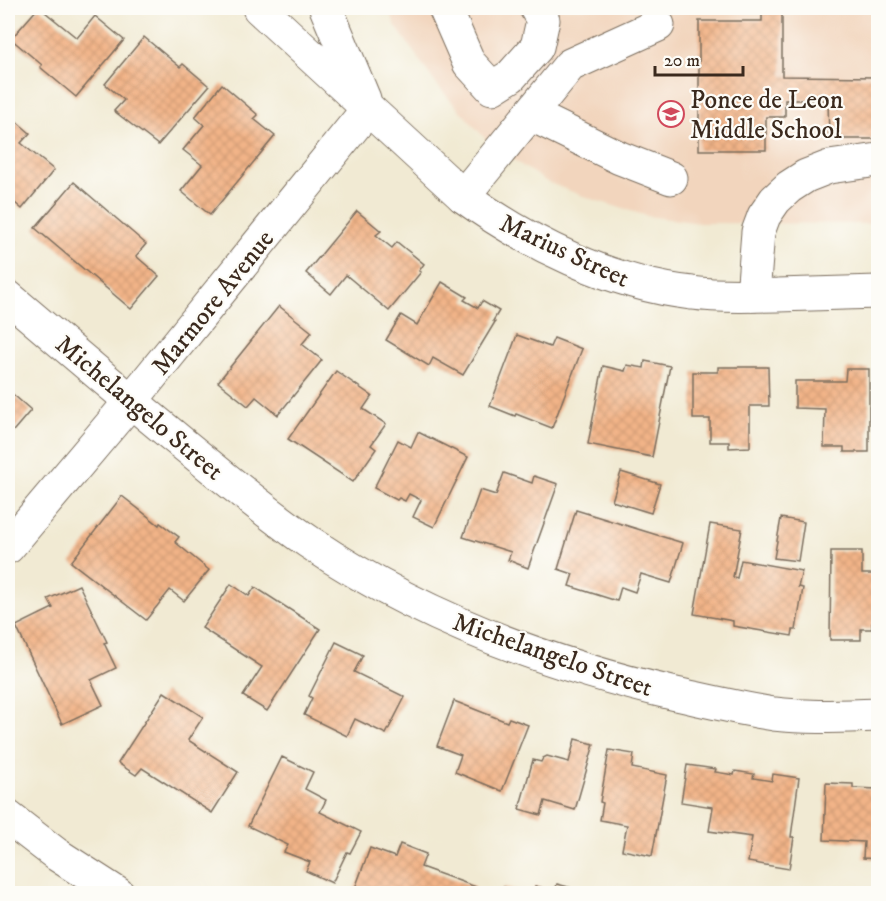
<svg xmlns="http://www.w3.org/2000/svg" width="886" height="901" font-family="'IM FELL DW Pica',serif">
<style>
.built{fill:#f2d5bd}
.building{fill:url(#building-cross-hatch)}
.lines{fill:none;stroke-linecap:round;stroke-linejoin:round}
.minor-casing{stroke:#7b6d5d;stroke-width:35}
.minor{stroke:#fff;stroke-width:33}
.labels{text-anchor:middle;stroke-width:4.5;stroke-linejoin:round;paint-order:stroke}
.poi-label{font-size:26px;fill:#3b2a1e;stroke:#fdfcf7;text-anchor:start}
.street-label{font-size:26px;fill:#3b2a1e;stroke:#fdfcf7}
</style>
<defs>
<pattern id="building-cross-hatch" width="8" height="8" patternUnits="userSpaceOnUse" patternTransform="scale(1.5)"><rect width="8" height="8" fill="#f2b488"/><path d="M0 0l8 8M0 8l8-8" fill="none" stroke="#d09b75"/></pattern>
</defs>
<rect width="100%" height="100%" fill="#fdfcf7"/>
<filter id="ink" filterUnits="userSpaceOnUse"><feTurbulence type="fractalNoise" baseFrequency=".0167" numOctaves="2"/><feDisplacementMap in="SourceGraphic" scale="12" xChannelSelector="R" yChannelSelector="G"/><feConvolveMatrix kernelMatrix="1 2 1 2 8 2 1 2 1" color-interpolation-filters="sRGB"/></filter>
<filter id="wash" filterUnits="userSpaceOnUse"><feTurbulence type="fractalNoise" baseFrequency=".008" numOctaves="4" result="noise"/><feDisplacementMap in="SourceGraphic" scale="24" xChannelSelector="R" yChannelSelector="G"/><feGaussianBlur stdDeviation="1.35" result="paint"/><feColorMatrix in="noise" values="0 0 0 0 0 0 0 0 0 0 0 0 0 0 0 0 0 1.4 0 .05"/><feComposite in="paint" operator="in"/></filter>
<g filter="url(#wash)">
<rect width="100%" height="100%" fill="#f1ead3"/>
<!-- built -->
<polygon class="built" points="389,8 878,8 878,224 700,223 647,216 588,198 547,182 491,145 436,84 395,25"/>
<g id="blocks">
<!-- building -->
<g class="building">
<polygon points="38,8 40,8 77,38 95,16 124,40 76,97 40,67 42,65 11,39"/>
<polygon points="762,8 782,8 782,76 878,77 878,139 829,139 828,100 785,100 785,117 766,117 766,150 699,150 699,21 762,21"/>
<polygon points="144,37 180,67 183,64 209,86 158,145 114,111 124,100 105,84"/>
<polygon points="222,84 258,115 254,119 275,136 210,215 181,191 202,165 183,150 204,125 195,117"/>
<polygon points="8,114 30,133 21,143 54,170 22,209 8,197"/>
<polygon points="74,182 146,244 136,256 159,276 131,309 35,228"/>
<polygon points="357,211 381,231 376,235 392,248 397,242 424,264 419,271 421,272 389,311 346,275 331,294 306,273"/>
<polygon points="442,282 467,297 464,300 478,308 482,301 499,311 493,321 495,322 463,375 433,358 429,366 386,340 401,315 417,325"/>
<polygon points="279,306 312,332 302,344 322,360 278,415 256,397 248,406 218,382"/>
<polygon points="517,335 550,347 554,338 582,349 552,428 516,414 515,416 490,406"/>
<polygon points="645,361 670,366 652,457 588,444 603,366 625,371 627,365 644,368"/>
<polygon points="718,367 768,367 769,406 750,406 750,447 729,448 729,442 710,442 710,419 693,419 693,372 718,372"/>
<polygon points="846,369 869,369 869,452 844,452 844,447 824,447 825,409 795,408 795,381 845,381"/>
<polygon points="336,371 372,396 363,409 386,424 371,445 376,449 353,482 288,439"/>
<polygon points="8,390 31,410 8,437"/>
<polygon points="418,432 468,457 434,527 413,517 421,500 409,494 405,501 399,498 397,500 374,488 398,440 411,447"/>
<polygon points="621,472 660,484 651,513 612,501"/>
<polygon points="504,473 532,483 534,476 558,484 528,568 508,560 511,552 463,537 480,490 496,495"/>
<polygon points="122,496 159,525 160,523 179,537 175,542 209,570 184,601 170,590 146,620 71,562"/>
<polygon points="576,510 683,543 671,583 641,574 635,592 621,587 617,601 569,586 573,574 558,569"/>
<polygon points="781,518 804,522 798,561 774,558"/>
<polygon points="710,524 742,529 733,577 737,578 741,560 802,571 798,587 803,588 796,630 793,630 792,636 733,626 733,621 694,614"/>
<polygon points="831,551 862,551 862,574 878,574 878,623 872,623 872,629 861,629 861,640 830,640"/>
<polygon points="231,584 249,596 255,587 320,629 267,711 243,696 262,667 202,628"/>
<polygon points="79,585 107,642 104,643 116,668 91,680 103,705 62,724 16,626 53,608 48,599"/>
<polygon points="336,642 363,655 354,672 405,697 386,734 355,719 347,736 304,715 312,698 309,696"/>
<polygon points="164,692 203,717 188,740 238,772 212,813 142,768 136,775 118,763"/>
<polygon points="454,701 507,722 509,718 528,725 502,791 455,772 461,755 437,746"/>
<polygon points="575,739 594,744 575,810 545,801 541,815 519,809 533,760 541,762 543,758 547,756 569,762"/>
<polygon points="609,750 634,754 632,768 667,775 652,856 622,850 627,825 600,820 603,803 600,802"/>
<polygon points="282,757 313,772 305,789 326,800 320,812 361,832 350,853 347,852 332,883 306,871 310,862 284,852 288,845 248,826"/>
<polygon points="687,765 716,769 715,772 734,775 735,771 754,774 753,778 772,781 773,774 799,778 791,837 794,837 789,869 748,862 752,837 709,831 713,807 681,802"/>
<polygon points="826,783 853,784 853,788 878,789 878,859 863,858 864,842 824,840"/>
<polygon points="400,844 426,854 421,867 476,887 474,894 360,894 354,891 370,848 395,857"/>
<polygon points="557,884 591,893 591,894 533,894 535,886 555,891"/>
<polygon points="503,887 527,893 527,894 502,894"/>
</g>
</g>
</g>
<g filter="url(#ink)">
<use href="#blocks" fill-opacity="0" stroke="#7b6d5d" stroke-width="1.5"/>
<g class="lines">
<defs>
<g id="minor">
<path d="M259,8L463,196C528,243 611,284 692,293C720,297 750,295 778,295C812,294 845,293 878,292"/>
<polyline points="326,8 364,99"/>
<polyline points="445,8 469,63 492,88 511,76 537,47 543,20 536,8"/>
<polyline points="530,114 620,158 671,178"/>
<polyline points="463,196 570,65 658,25"/>
<polyline points="753,295 758,232 764,216 775,200 789,187 806,176 829,167 878,160"/>
<path d="M8,297C66,346 124,396 183,444C225,478 265,512 309,542C420,617 547,664 676,694C708,701 741,709 774,714C808,718 844,716 878,715"/>
<polyline points="8,547 131,401 368,109"/>
<polyline points="8,817 56,854 118,894"/>
</g>
</defs>
<!-- minor casing -->
<use href="#minor" class="minor-casing"/>
<!-- minor -->
<use href="#minor" class="minor"/>
</g>
</g>
<!-- icons -->
<defs>
<symbol id="school-ring" viewBox="-11 -11 22 22"><circle r="9.5" fill="#fdfcf7" stroke="#d1495b" stroke-width="1.5"/><path d="M0-5L7-2L0 1L-7-2ZM-4 1L0 2.5L4 1V4Q0 6-4 4Z" fill="#d1495b"/></symbol>
</defs>
<g fill-rule="evenodd">
<use href="#school-ring" x="656" y="99" width="30" height="30"/>
</g>
<g class="labels">
<!-- poi labels -->
<g class="poi-label">
<text x="690" y="108">Ponce de Leon<tspan x="690" dy="30">Middle School</tspan></text>
</g>
<!-- street labels -->
<g class="street-label">
<text transform="translate(565 250) rotate(25)" y="9">Marius Street</text>
<text transform="translate(212 302) rotate(-51)" y="9">Marmore Avenue</text>
<text transform="translate(140 407) rotate(40)" y="9">Michelangelo Street</text>
<text transform="translate(553 654) rotate(19)" y="9">Michelangelo Street</text>
</g>
</g>
<!-- margin -->
<rect width="886" height="901" fill="none" stroke="#fdfcf7" stroke-width="30"/>
<!-- scale -->
<path d="M655 66v9h88v-9" fill="none" stroke="#3b2a1e" stroke-width="3"/>
<text x="664" y="66" font-size="18" fill="#3b2a1e" stroke="#fdfcf7" stroke-width="4.5" paint-order="stroke">20 m</text>
</svg>
